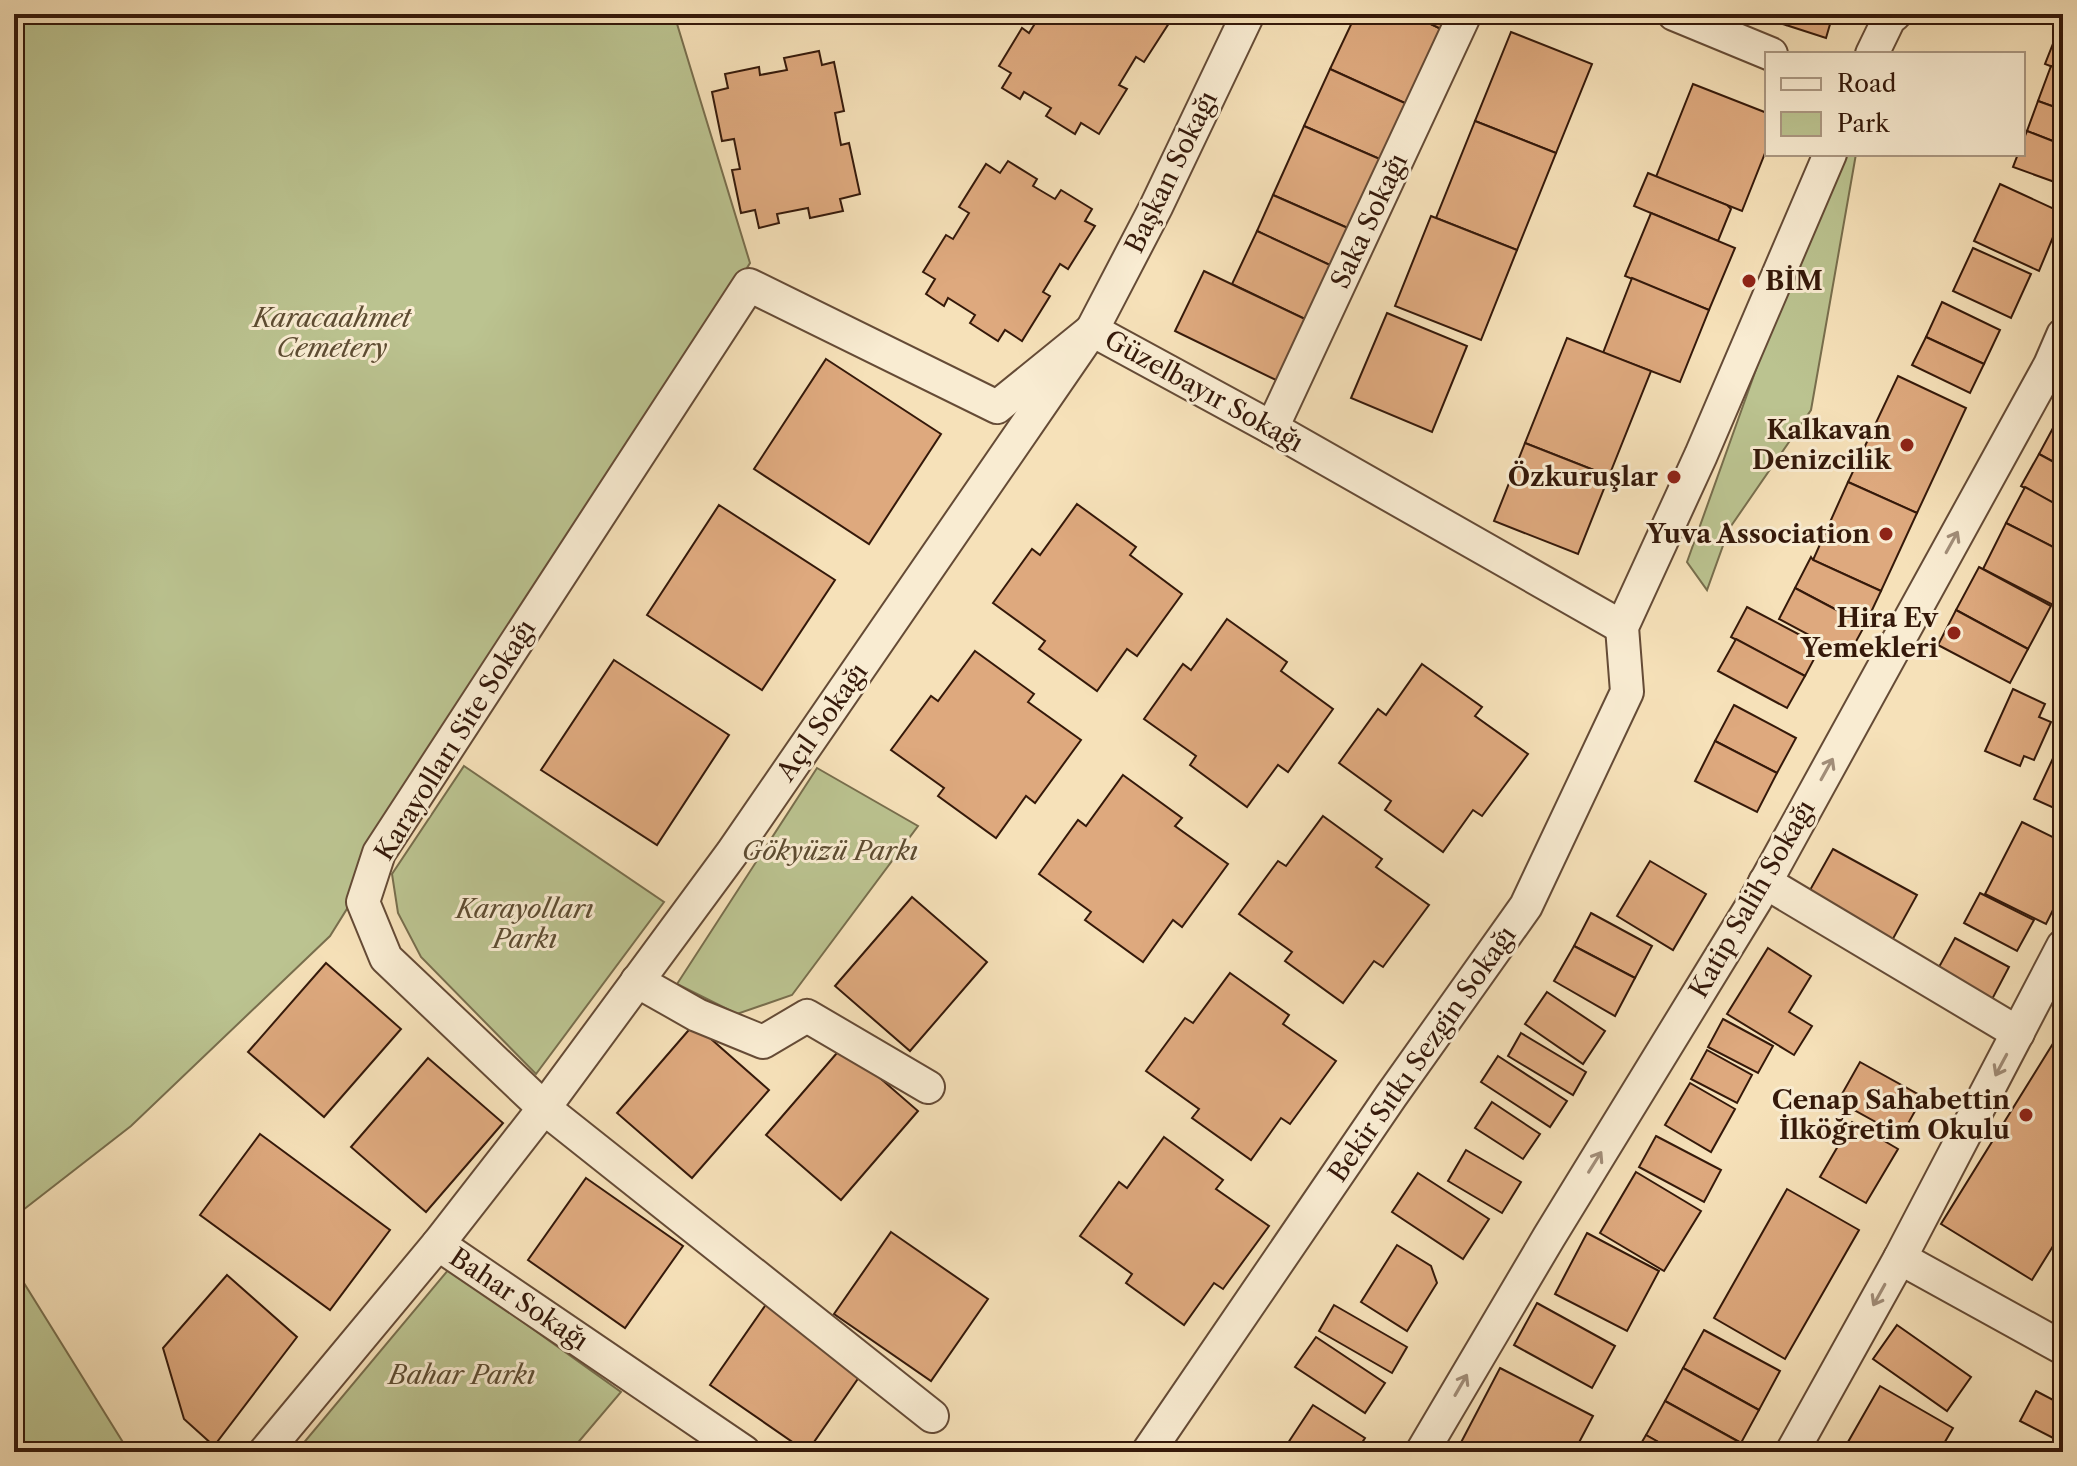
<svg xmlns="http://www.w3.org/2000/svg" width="2077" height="1466" font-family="'Libre Caslon Text',serif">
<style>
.green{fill:#bbc390;stroke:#786e4d;stroke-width:2}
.building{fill:#dea97e;stroke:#35190a;stroke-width:2}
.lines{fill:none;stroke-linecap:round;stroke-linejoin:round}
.minor-casing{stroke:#654b36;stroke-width:36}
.minor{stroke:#f9ecd2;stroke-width:32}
.oneway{stroke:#a18d78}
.poi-dot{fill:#8f2418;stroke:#f9ecd2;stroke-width:3}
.labels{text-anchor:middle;stroke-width:6;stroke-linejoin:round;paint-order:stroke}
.street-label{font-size:26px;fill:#35190a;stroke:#f9ecd2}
.poi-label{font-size:26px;font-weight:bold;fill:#35190a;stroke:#f9ecd2;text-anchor:end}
.park-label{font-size:26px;font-style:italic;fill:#5d4c32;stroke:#f9ecd2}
</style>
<rect width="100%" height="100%" fill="#f6e1b9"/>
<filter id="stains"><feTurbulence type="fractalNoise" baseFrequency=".0025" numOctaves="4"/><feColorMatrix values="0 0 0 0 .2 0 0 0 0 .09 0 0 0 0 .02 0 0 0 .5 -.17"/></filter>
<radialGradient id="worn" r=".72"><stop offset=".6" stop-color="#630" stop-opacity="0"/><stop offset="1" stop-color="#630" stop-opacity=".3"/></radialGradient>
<!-- green -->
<g class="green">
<polygon points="14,14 674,14 750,263 330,936 131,1126 14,1217"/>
<polygon points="1842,154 1856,154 1811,410 1729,529 1707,590 1687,562 1768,336"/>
<polygon points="464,766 664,902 536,1074 421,957 398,913 392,874"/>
<polygon points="817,768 918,826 792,995 737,1014 677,984"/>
<polygon points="14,1267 129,1452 14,1452"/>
<polygon points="449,1269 621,1392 570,1452 296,1452"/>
</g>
<!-- building -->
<g class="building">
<polygon points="1041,14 1161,14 1171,20 1144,62 1136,57 1119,85 1127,89 1099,134 1081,123 1075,134 1046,116 1051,108 1024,92 1020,99 1002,88 1011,73 999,66 1022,28 1029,33"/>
<polygon points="1356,14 1410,14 1441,29 1407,104 1330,69"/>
<polygon points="1410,14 1448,14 1441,29"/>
<polygon points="1748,14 1789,14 1786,25"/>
<polygon points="1789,14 1833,14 1826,38 1786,25"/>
<polygon points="2060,26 2063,27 2063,71 2045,64"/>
<polygon points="1511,32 1592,64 1556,153 1475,121"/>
<polygon points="819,51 822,65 834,62 844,111 835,113 841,145 849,143 860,194 840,199 843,211 810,218 808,208 777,214 779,223 759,228 755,210 741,213 732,170 740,169 734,139 722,141 712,92 728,88 725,74 759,67 760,75 787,70 784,58"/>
<polygon points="2051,66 2063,71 2063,110 2038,101"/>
<polygon points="1330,69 1407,104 1382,160 1304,126"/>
<polygon points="1693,84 1767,113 1767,148 1742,211 1656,177"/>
<polygon points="2038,101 2063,110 2063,145 2027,131"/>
<polygon points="1475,121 1556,153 1517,250 1436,218"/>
<polygon points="1304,126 1382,160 1350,229 1273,195"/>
<polygon points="2027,131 2063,145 2063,185 2013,167 2018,154 2023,154 2023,141"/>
<polygon points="1008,161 1037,179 1033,186 1055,199 1061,190 1092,209 1085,221 1095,226 1068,269 1060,264 1043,292 1050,296 1022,341 1005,330 998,341 970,323 975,315 948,298 944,306 926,294 935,279 923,272 946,235 953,239 969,213 959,207 986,164 1000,173"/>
<polygon points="1648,173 1727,205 1731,209 1718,241 1634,206"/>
<polygon points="2000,184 2063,213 2039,271 1974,241"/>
<polygon points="1273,195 1350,229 1332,266 1257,231"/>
<polygon points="1651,213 1735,248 1709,310 1625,276"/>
<polygon points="1431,216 1517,250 1481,340 1395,306"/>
<polygon points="1257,231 1332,266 1307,320 1232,284"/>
<polygon points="1973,248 2031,274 2011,318 1953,291"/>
<polygon points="1204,271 1307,320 1278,381 1175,331"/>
<polygon points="1632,278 1709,310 1680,382 1603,353"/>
<polygon points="1942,302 2000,330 1984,364 1926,337"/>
<polygon points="1387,313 1467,346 1432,432 1351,398"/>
<polygon points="1926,337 1984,364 1970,393 1912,365"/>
<polygon points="1567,338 1651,371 1609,476 1525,443"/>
<polygon points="826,359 941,434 869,544 754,469"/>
<polygon points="1898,376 1966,408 1917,513 1848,482"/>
<polygon points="2060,415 2063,417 2063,467 2039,454"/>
<polygon points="1525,443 1609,476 1578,554 1494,521"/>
<polygon points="2039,454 2063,467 2063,508 2021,486"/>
<polygon points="1848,482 1917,513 1881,591 1813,560"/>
<polygon points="2025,487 2063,508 2063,552 2006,523"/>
<polygon points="1077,504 1136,547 1130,555 1182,594 1137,656 1127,649 1097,691 1039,649 1045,641 993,603 1032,549 1040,555"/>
<polygon points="719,505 835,580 762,690 647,615"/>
<polygon points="2006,523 2063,552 2063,610 1983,569"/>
<polygon points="1811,557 1813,560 1881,591 1865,625 1795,588"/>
<polygon points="1979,567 2051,606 2028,649 1956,610"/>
<polygon points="1795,588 1865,625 1848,656 1779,619"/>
<polygon points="1747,607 1821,646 1805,676 1731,637"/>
<polygon points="1956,610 2028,649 2010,683 1938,645"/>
<polygon points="1227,619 1287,662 1281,671 1333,709 1288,772 1278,765 1247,807 1190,765 1196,756 1144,719 1183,664 1191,670"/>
<polygon points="1736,639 1805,676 1787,708 1718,671"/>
<polygon points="975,651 1034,694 1028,702 1081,740 1035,803 1026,796 996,838 938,796 944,788 891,750 931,696 938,701"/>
<polygon points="614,660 729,735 657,845 541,770"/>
<polygon points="1422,664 1482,707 1475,716 1528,754 1482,816 1473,810 1443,852 1385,810 1391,801 1339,763 1378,709 1386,715"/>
<polygon points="2013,689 2045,704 2039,717 2051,722 2034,760 2024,756 2020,766 1985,751"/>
<polygon points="1734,705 1796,738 1777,773 1715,741"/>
<polygon points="1715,741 1777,773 1757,812 1695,781"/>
<polygon points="2055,754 2063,757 2063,812 2034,799"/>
<polygon points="1123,775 1182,818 1175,826 1228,864 1182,927 1173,920 1143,962 1085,920 1091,912 1039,874 1078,820 1086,826"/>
<polygon points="1323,816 1382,859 1376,867 1429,905 1383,967 1374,961 1343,1003 1285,961 1292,952 1239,914 1278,861 1286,866"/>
<polygon points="2022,822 2063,842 2063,890 2046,924 1985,894"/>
<polygon points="1833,849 1917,895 1889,946 1805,899"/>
<polygon points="1650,861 1706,894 1673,950 1617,916"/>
<polygon points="1980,893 2034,920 2017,951 1964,923"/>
<polygon points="912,897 987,962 910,1051 835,986"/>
<polygon points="1591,913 1652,946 1635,978 1574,946"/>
<polygon points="1955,938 2009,967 1989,1005 1934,976"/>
<polygon points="1574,946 1635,978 1615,1016 1554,981"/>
<polygon points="1768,948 1811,976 1789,1012 1812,1026 1794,1055 1727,1014"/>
<polygon points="326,963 401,1029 324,1117 248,1052"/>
<polygon points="1230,973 1289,1015 1283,1024 1336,1061 1290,1124 1281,1118 1251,1160 1192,1118 1199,1109 1146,1071 1185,1018 1193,1023"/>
<polygon points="1547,992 1605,1031 1583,1064 1525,1024"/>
<polygon points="1723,1019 1773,1046 1758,1073 1708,1047"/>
<polygon points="694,1024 769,1090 692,1178 617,1113"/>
<polygon points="2062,1029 2063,1230 2032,1280 1941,1224"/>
<polygon points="1521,1033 1586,1072 1573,1095 1508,1056"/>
<polygon points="843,1046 918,1111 841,1200 766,1135"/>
<polygon points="1707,1050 1752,1075 1737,1103 1691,1079"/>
<polygon points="1498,1056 1567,1101 1550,1127 1481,1082"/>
<polygon points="428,1058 503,1123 426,1212 351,1147"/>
<polygon points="1860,1062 1923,1097 1901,1136 1838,1101"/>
<polygon points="1690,1083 1735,1109 1711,1152 1665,1125"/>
<polygon points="1492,1102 1540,1134 1523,1159 1475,1128"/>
<polygon points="1852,1122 1898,1149 1866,1203 1820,1177"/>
<polygon points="260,1134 390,1230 330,1310 200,1215"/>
<polygon points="1656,1136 1721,1170 1704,1202 1639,1167"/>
<polygon points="1164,1137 1223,1180 1216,1189 1269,1226 1223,1289 1214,1283 1184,1325 1126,1283 1132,1274 1080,1236 1119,1182 1127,1188"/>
<polygon points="1466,1150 1521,1182 1502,1213 1448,1181"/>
<polygon points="1636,1172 1701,1211 1664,1271 1600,1233"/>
<polygon points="1418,1173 1489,1219 1463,1259 1392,1212"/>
<polygon points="586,1178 683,1246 625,1328 528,1260"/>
<polygon points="1787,1189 1859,1230 1785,1359 1714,1318"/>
<polygon points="891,1232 988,1299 931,1381 834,1314"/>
<polygon points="1587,1233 1659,1271 1627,1331 1555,1294"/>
<polygon points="1397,1245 1431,1266 1437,1283 1407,1331 1361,1302"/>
<polygon points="227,1275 297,1337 214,1446 184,1419 163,1348"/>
<polygon points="767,1303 864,1370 807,1452 710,1385"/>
<polygon points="1537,1303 1615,1346 1592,1388 1514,1345"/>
<polygon points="1334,1305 1407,1347 1392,1373 1319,1331"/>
<polygon points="1897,1325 1971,1377 1947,1411 1873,1359"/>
<polygon points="1704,1330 1780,1371 1759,1410 1683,1368"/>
<polygon points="1316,1337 1385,1383 1365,1413 1295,1367"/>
<polygon points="1500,1368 1593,1416 1574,1452 1456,1452"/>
<polygon points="1683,1368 1759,1410 1741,1443 1665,1401"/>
<polygon points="1880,1386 1953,1428 1939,1452 1849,1452 1844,1449"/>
<polygon points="2036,1391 2063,1405 2063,1443 2020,1421"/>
<polygon points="1665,1401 1741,1443 1736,1452 1676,1452 1646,1435"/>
<polygon points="1313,1405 1365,1438 1356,1452 1282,1452"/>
<polygon points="1646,1435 1676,1452 1636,1452"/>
</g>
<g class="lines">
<defs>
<g id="minor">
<polyline points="1674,14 1771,54"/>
<polyline points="1872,54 1889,19 1895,14"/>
<polyline points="1092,330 1272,428 1622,627"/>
<polyline points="1272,428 1465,14"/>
<polyline points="1765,882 2018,1033"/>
<polyline points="637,981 697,1015 763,1042 807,1016 928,1087"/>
<polyline points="438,1244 744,1452"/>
<polyline points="1900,1258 2063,1348"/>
<polyline points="932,1416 544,1108 386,958 363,902 379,853 749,285 997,407 1092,330"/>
<polyline points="265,1452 438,1244 544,1108 732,853 1092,330 1156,207 1248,14"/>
<polyline points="1148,1452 1391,1096 1526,906 1627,692 1622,627 1701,455 1830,154"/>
<polyline points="1422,1452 1549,1237 1755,901 2050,365 2063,335"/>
<polyline points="1792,1452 1900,1258 2063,946"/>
</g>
</defs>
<!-- minor casing -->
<use href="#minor" class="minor-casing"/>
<!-- minor -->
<use href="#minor" class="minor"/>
</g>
<!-- one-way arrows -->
<defs><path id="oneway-shaft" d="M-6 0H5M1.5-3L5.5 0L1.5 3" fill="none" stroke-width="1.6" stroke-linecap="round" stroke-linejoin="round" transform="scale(2)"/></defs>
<g class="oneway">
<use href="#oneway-shaft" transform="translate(1952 542) rotate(-61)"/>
<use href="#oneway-shaft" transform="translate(1827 769) rotate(-61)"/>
<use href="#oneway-shaft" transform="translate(2001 1065) rotate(118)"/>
<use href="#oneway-shaft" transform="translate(1595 1162) rotate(-58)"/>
<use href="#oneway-shaft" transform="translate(1879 1295) rotate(119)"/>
<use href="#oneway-shaft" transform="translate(1461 1385) rotate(-60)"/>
</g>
<!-- markers -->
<g class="poi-dot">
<circle cx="1749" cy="281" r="8"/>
<circle cx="1907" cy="445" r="8"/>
<circle cx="1674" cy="477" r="8"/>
<circle cx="1886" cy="534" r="8"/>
<circle cx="1954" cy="633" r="8"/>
<circle cx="2026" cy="1115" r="8"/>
</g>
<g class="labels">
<!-- street labels -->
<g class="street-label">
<text transform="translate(1171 172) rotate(-64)" y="9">Başkan Sokağı</text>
<text transform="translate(1369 221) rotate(-65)" y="9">Saka Sokağı</text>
<text transform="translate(1204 391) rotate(29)" y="9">Güzelbayır Sokağı</text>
<text transform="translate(822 722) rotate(-55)" y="9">Açıl Sokağı</text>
<text transform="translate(455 740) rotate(-58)" y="9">Karayolları Site Sokağı</text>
<text transform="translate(1752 899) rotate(-60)" y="9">Katip Salih Sokağı</text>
<text transform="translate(1422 1054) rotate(-55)" y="9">Bekir Sıtkı Sezgin Sokağı</text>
<text transform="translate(519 1299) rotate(34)" y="9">Bahar Sokağı</text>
</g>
<!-- poi labels -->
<g class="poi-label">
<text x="1765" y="290" text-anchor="start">BİM</text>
<text x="1891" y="439">Kalkavan<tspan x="1891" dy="30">Denizcilik</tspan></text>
<text x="1658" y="486">Özkuruşlar</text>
<text x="1870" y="543">Yuva Association</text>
<text x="1938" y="627">Hira Ev<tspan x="1938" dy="30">Yemekleri</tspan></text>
<text x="2010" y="1109">Cenap Sahabettin<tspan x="2010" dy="30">İlköğretim Okulu</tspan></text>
</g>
<!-- park labels -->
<g class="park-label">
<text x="332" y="327">Karacaahmet<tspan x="332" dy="30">Cemetery</tspan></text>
<text x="830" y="860">Gökyüzü Parkı</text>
<text x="525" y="918">Karayolları<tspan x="525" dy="30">Parkı</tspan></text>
<text x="462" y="1384">Bahar Parkı</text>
</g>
</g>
<!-- margin -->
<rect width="2077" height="1466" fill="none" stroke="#f6e1b9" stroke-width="48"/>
<rect x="16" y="16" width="2045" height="1434" fill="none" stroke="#35190a" stroke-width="4"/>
<rect x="24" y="24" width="2029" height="1418" fill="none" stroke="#35190a" stroke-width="2"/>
<!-- legend -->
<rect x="1765" y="52" width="260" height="104" fill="#f9ecd2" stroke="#ab9882" stroke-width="2"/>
<rect x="1781" y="78" width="40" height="12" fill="#f9ecd2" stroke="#ab9882" stroke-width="2"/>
<text x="1837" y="92" font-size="24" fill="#35190a">Road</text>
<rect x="1781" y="112" width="40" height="24" fill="#bbc390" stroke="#ab9882" stroke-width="2"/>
<text x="1837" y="132" font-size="24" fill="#35190a">Park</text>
<rect width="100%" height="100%" filter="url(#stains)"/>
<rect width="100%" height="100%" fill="url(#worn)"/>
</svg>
